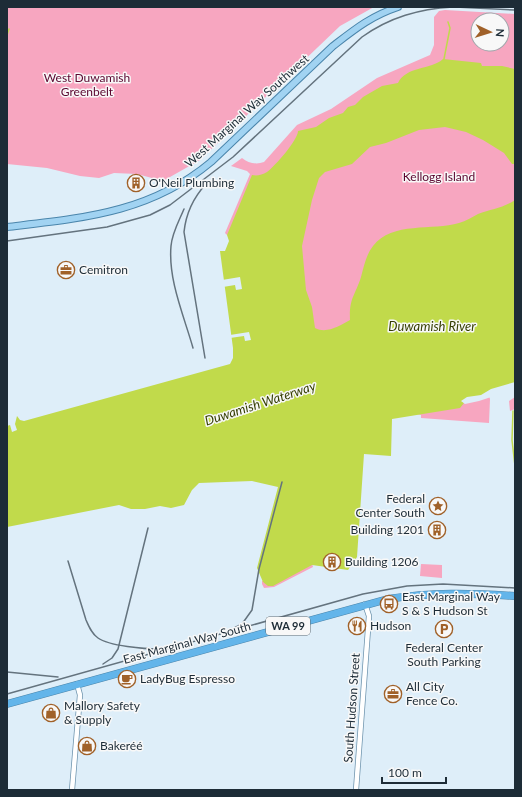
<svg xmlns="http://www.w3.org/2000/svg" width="522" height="797" font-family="Lato,sans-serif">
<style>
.green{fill:#f7a6c0;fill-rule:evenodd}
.water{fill:#c1da4b}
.pier{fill:#deeef9}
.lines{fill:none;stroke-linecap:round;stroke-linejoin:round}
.stream{stroke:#c1da4b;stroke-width:1.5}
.minor-casing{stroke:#6d93ad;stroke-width:6}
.major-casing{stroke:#4a85ab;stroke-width:8}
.highway-casing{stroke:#4a85ab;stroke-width:8}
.minor{stroke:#fff;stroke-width:4.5}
.major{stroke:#a1d3f2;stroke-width:6}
.highway{stroke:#63b5ea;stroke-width:7}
.rail{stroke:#64737e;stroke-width:1.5}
.labels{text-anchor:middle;stroke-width:3;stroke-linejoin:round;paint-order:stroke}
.shield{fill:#f8f8f8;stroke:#5f6971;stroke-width:1}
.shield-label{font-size:11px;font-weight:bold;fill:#1d2c37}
.park-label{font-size:12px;fill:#5a062f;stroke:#f8f8f8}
.street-label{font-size:12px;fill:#1d2c37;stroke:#f8f8f8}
.poi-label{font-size:12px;fill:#1d2c37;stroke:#f8f8f8;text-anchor:start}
.water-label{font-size:13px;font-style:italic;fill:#363f03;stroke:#f8f8f8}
</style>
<rect width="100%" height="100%" fill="#deeef9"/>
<!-- green -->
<g class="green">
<polygon points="7,7 374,7 340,26 200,160 163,181 137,174 114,173 99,178 80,176 47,168 7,164"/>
<path d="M445,10L515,14V89L452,86L234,231L227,235L225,233L250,174L247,171L231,166L242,158C248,163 256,165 264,162L297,125L331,109L377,78L430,55L434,45V17L439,11ZM478,20H502V44H478Z"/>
<polygon points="515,124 515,226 361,319 311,340 292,243 306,179 387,125"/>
<polygon points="489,396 490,399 489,423 421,418 421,415 417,414"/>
<polygon points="515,397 515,409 510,411 509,401"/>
<polygon points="311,560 313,567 274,587 264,588 262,584 262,581"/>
<polygon points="421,564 442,565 442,578 420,576"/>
</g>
<!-- water -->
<path class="water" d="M443,59L481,63L482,66H502L515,69V164H512L504,153L483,140L466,132L445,127L419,130L386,143L370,147L352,164L325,172L319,178L312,200L302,246L306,290L312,307L315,328C327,334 339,326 350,320C349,298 355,296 361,277C364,266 366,255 373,246C392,221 433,231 459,223C466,221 472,217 478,214C491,209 503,208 515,200V388L464,403L460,408L392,419L391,456L364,454L357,557L348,570L312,565L273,586H268L263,582L257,568L278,487L252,481L199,483L192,490L184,505L171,508L160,506L145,509H131L119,505L7,527V426L10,425L12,432L17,430L15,424L17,416L20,420L24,421L230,364L233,358V348L220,251H225L229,241L227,235L252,175C257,176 262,175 267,172C275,166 298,140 298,131L316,127L329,118L343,113L348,107L355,105L363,97L382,86L398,83C406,66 431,70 443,59Z"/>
<!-- pier -->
<g class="pier">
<polygon points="240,277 242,289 236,290 235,285 223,287 222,280"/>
<polygon points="249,332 251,340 245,341 244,336 230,338 230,335"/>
<polygon points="515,382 515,389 479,401 465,404 461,401 467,397 481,395 491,389"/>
</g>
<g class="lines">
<!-- stream -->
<g class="stream">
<polyline points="7,35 9,29"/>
<polyline points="444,59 450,28 448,22"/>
<polyline points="513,411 512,440 515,466"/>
</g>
<defs>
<g id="minor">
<polyline points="72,790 80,695 77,684"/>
<polyline points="356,790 369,616 365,604"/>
</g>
<path id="major" d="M7,227C83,218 150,213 211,162L333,46C355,29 371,16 398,7"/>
<path id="highway" d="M7,704L388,599C433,592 469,593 515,596"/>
</defs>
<!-- minor casing -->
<use href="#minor" class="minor-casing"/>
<!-- major casing -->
<use href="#major" class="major-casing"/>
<!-- highway casing -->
<use href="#highway" class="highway-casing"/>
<!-- minor -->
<use href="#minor" class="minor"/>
<!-- major -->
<use href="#major" class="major"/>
<!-- highway -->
<use href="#highway" class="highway"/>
<!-- rail -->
<g class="rail">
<polyline points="455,7 515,10"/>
<path d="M184,209C179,221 172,233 171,246C168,280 184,316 193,348"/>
<path d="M7,241L107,227L150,215L170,205L233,157L362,37C390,17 419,9 453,7"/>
<path d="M205,358L184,232C186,213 193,198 206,184"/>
<path d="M68,561L86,620C89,627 92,634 98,638C109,646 145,649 159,649"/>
<polyline points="234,628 242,624 252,610 259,569 282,482"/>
<polyline points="103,664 112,658 118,649 148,528"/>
<polyline points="7,672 58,677"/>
<polyline points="7,694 363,594 407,586 443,584 515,588"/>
</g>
</g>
<!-- icons -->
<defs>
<symbol id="building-ring" viewBox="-11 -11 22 22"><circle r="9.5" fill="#f8f8f8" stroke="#a06129" stroke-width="1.5"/><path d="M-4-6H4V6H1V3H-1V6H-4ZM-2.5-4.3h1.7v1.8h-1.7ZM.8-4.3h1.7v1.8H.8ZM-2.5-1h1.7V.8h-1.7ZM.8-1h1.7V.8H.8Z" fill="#a06129"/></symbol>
<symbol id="office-ring" viewBox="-11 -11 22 22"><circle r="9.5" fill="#f8f8f8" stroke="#a06129" stroke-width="1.5"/><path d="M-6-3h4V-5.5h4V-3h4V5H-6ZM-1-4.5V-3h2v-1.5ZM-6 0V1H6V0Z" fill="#a06129"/></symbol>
<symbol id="sight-ring" viewBox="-11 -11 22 22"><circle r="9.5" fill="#f8f8f8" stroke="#a06129" stroke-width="1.5"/><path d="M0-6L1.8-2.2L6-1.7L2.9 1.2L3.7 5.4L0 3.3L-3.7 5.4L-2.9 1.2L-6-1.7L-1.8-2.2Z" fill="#a06129"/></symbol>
<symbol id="bus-ring" viewBox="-11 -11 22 22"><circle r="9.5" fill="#f8f8f8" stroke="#a06129" stroke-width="1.5"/><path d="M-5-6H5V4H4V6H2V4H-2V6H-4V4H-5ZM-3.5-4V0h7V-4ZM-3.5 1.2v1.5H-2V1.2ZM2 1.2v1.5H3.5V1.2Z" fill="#a06129"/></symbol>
<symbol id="restaurant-ring" viewBox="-11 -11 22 22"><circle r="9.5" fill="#f8f8f8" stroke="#a06129" stroke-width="1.5"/><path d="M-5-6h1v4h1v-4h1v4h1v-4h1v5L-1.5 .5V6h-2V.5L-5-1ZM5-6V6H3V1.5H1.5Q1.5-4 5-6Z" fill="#a06129"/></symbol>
<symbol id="parking-ring" viewBox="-11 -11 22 22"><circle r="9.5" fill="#f8f8f8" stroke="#a06129" stroke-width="1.5"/><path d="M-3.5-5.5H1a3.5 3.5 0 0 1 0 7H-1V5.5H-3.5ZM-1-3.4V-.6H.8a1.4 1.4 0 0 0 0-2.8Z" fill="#a06129"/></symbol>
<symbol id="cafe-ring" viewBox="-11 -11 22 22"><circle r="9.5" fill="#f8f8f8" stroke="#a06129" stroke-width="1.5"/><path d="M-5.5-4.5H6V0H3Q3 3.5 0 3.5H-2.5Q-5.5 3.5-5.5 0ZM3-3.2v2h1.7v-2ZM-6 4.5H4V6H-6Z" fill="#a06129"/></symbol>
<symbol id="shop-ring" viewBox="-11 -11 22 22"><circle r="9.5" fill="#f8f8f8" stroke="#a06129" stroke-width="1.5"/><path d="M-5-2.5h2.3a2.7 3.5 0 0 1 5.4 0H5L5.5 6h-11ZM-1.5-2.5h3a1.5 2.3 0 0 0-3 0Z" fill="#a06129"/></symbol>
</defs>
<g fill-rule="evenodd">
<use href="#building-ring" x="126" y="173" width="20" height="20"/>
<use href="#office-ring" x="56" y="260" width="20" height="20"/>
<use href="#sight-ring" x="428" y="496" width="20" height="20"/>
<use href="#building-ring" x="427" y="520" width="20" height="20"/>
<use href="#building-ring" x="322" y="552" width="20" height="20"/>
<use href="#bus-ring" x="379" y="594" width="20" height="20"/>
<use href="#restaurant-ring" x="347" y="616" width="20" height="20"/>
<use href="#parking-ring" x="434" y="619" width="20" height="20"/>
<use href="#cafe-ring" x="117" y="669" width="20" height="20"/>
<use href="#office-ring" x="383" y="684" width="20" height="20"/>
<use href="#shop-ring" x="41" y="703" width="20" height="20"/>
<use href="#shop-ring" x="77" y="736" width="20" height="20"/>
</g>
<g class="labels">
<!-- shield labels -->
<rect class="shield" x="266" y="617" width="44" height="18" rx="3"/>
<g class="shield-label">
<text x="288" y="630">WA 99</text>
</g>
<!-- park labels -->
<g class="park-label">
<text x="87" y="82">West Duwamish<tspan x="87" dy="14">Greenbelt</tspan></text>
<text x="439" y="181">Kellogg Island</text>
</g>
<!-- street labels -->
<g class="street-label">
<text transform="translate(247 111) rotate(-42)" y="4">West Marginal Way Southwest</text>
<text transform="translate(187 643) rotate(-15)" y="4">East Marginal Way South</text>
<text transform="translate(352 708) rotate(-86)" y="4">South Hudson Street</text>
</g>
<!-- poi labels -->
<g class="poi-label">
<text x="149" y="187">O'Neil Plumbing</text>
<text x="79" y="274">Cemitron</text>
<text x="425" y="503" text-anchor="end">Federal<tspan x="425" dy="14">Center South</tspan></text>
<text x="424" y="534" text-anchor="end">Building 1201</text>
<text x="345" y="566">Building 1206</text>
<text x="402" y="601">East Marginal Way<tspan x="402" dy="14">S &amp; S Hudson St</tspan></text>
<text x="370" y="630">Hudson</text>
<text x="444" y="652" text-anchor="middle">Federal Center<tspan x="444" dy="14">South Parking</tspan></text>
<text x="140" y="683">LadyBug Espresso</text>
<text x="406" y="691">All City<tspan x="406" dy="14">Fence Co.</tspan></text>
<text x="64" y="710">Mallory Safety<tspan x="64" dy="14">&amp; Supply</tspan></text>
<text x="100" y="750">Bakeréé</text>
</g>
<!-- water labels -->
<g class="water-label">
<text x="432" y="331">Duwamish River</text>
<text transform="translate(260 403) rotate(-18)" y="5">Duwamish Waterway</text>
</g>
</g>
<!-- border -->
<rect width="522" height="797" fill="none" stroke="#1d2c37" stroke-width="16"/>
<!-- north arrow -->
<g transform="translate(490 32) rotate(94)"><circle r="19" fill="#f8f8f8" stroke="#a0a6ab"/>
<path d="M0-3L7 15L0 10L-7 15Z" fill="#a06129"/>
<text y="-6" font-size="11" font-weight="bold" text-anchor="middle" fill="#1d2c37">N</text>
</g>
<!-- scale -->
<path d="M382 777v6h64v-6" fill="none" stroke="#1d2c37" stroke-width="2"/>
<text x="388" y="777" font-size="12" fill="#1d2c37" stroke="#f8f8f8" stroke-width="3" paint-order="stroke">100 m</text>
</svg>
